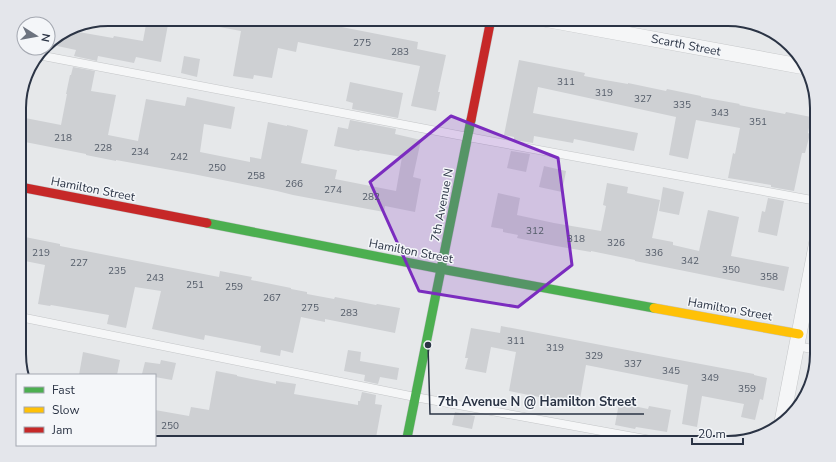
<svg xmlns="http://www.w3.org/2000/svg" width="836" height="462" font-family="'Nunito Sans',sans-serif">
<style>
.building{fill:#ced0d3}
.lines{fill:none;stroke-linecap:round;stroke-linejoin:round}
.lane-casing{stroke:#c4c6c8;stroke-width:9}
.street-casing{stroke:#c4c6c8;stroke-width:16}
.fast-casing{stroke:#c4c6c8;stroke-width:10}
.slow-casing{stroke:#c4c6c8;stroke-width:10}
.jam-casing{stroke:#c4c6c8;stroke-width:10}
.lane{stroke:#f5f6f7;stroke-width:8}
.street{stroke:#f5f6f7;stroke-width:15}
.fast{stroke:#4caf50;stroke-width:9}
.slow{stroke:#ffc107;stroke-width:9}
.jam{stroke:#c62828;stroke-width:9}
.marked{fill:#7b2cbf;fill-opacity:0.2;stroke:#7b2cbf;stroke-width:3;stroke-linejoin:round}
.labels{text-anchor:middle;stroke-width:3;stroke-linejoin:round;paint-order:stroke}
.number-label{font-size:10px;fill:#545c69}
.street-label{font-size:12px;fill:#2b3445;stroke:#f4f6f9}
.rim{fill:none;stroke:#2b3445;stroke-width:2}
.leader{fill:none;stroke:#2b3445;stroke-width:1.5}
.callout-dot{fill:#2b3445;stroke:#f4f6f9;stroke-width:1.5}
.callout-label{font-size:13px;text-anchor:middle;font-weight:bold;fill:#2b3445;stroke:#f4f6f9;stroke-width:3;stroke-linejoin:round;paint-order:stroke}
</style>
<rect width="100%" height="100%" fill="#e6e8ea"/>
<!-- building -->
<g class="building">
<polygon points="147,19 169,19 161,62 136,57 134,63 98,56 97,61 74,56 76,50 48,44 49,41 67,30 113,38 114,36 143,41"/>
<polygon points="215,19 301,19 418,42 417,49 446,55 438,92 440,92 436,111 411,106 420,66 298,42 296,52 278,48 272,78 254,75 253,79 233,76 241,31 214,26"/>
<polygon points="184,56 200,59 197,77 181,73"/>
<polygon points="519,60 585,73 584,76 605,80 628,84 628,83 666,91 667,89 701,96 701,97 740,104 739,105 785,114 786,112 811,117 808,133 810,134 805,153 802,153 794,191 771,187 771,185 728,178 733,153 735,154 740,128 696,120 688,159 669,155 676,117 538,87 533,113 638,133 634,151 574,139 573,143 534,136 533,143 514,140 514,137 504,135"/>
<polygon points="73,67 95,71 91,91 116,95 108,135 138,141 146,99 185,106 187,97 235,107 231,129 204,124 200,152 250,162 250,157 261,159 268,122 287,126 287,125 308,130 301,163 337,170 335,179 396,191 402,157 360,150 359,151 334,146 338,127 348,129 350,120 396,129 395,134 421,140 413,177 421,179 415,212 385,206 384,212 293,195 277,191 193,174 116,160 116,161 86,155 86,154 20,141 20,117 61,125 67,94 66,94 70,75 71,75"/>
<polygon points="350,82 403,93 398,118 352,109 353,103 346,101"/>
<polygon points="511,151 530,154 526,172 507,168"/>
<polygon points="544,166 566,171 562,192 539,187"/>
<polygon points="607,183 628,187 627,193 660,200 652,238 673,242 673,245 699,251 708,210 739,217 731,256 789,267 784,291 635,261 635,260 591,251 591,252 556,246 517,238 518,235 503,232 503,229 491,227 498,193 520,198 517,215 554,223 601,231 606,206 603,205"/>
<polygon points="663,187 684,192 679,215 659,211"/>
<polygon points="768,198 784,201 777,236 758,232 762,211 765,212"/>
<polygon points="20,236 60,244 60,246 219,277 220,271 252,277 251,280 291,288 291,289 307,292 307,294 334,299 335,297 376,305 377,304 400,308 395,333 325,319 325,322 301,317 293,353 281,350 280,356 260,352 261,346 205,335 204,340 152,329 161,291 135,287 126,328 107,324 109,315 51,305 50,306 38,304 45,265 20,260"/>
<polygon points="501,326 690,362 754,374 754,375 767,378 763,400 760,399 755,420 741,417 744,404 702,396 697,427 682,424 688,385 586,365 579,405 509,391 516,352 491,347 486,373 465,369 468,358 465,358 471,328 500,333"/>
<polygon points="348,350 361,352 360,361 399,368 397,380 380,377 378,384 364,381 365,375 344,371"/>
<polygon points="83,352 120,360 117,375 79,375"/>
<polygon points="161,360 176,363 172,380 155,377 155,375 142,374 145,362 160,364"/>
<polygon points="216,371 237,375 237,376 276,384 276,381 296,384 294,394 358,405 358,401 360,401 362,392 376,395 375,404 382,405 375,443 210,443 182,437 182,439 155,434 155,410 189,416 191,407 209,410"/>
<polygon points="619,403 648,409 649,406 671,410 667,432 636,427 635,429 615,425"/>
<polygon points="455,412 475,416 472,429 452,425"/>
</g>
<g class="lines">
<defs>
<g id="lane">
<polyline points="38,55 468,137 817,201"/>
<polyline points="20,317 415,397 667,443"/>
<polyline points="797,346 817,350"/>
</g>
<g id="street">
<polyline points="544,19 805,67"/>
<polyline points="782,422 817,241"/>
</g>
<g id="fast">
<polyline points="207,223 441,269 654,308"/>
<polyline points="406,443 471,120"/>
</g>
<polyline id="slow" points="654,308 799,334"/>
<g id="jam">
<polyline points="471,120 491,19"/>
<polyline points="20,187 207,223"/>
</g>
</defs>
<!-- lane casing -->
<use href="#lane" class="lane-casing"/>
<!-- street casing -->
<use href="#street" class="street-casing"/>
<!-- fast casing -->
<use href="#fast" class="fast-casing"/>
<!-- slow casing -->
<use href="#slow" class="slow-casing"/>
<!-- jam casing -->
<use href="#jam" class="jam-casing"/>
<!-- lane -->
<use href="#lane" class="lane"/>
<!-- street -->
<use href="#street" class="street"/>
<!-- fast -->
<use href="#fast" class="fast"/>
<!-- slow -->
<use href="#slow" class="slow"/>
<!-- jam -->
<use href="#jam" class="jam"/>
</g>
<!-- marked area -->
<path class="marked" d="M451,116L558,158L572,265L518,307L419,291L370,182Z"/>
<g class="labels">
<!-- number labels -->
<g class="number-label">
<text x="362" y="46">275</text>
<text x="400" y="55">283</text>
<text x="566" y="85">311</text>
<text x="604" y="96">319</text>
<text x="643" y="102">327</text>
<text x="682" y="108">335</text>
<text x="720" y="116">343</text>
<text x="758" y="125">351</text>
<text x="63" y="141">218</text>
<text x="103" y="151">228</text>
<text x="140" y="155">234</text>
<text x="179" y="160">242</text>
<text x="217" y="171">250</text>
<text x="256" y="179">258</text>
<text x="294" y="187">266</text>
<text x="333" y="193">274</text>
<text x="371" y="200">282</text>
<text x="535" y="234">312</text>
<text x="576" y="242">318</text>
<text x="616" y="246">326</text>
<text x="41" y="256">219</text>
<text x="654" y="256">336</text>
<text x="690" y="264">342</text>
<text x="79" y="266">227</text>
<text x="731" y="273">350</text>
<text x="117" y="274">235</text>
<text x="769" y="280">358</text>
<text x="155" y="281">243</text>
<text x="195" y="288">251</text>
<text x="234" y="290">259</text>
<text x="272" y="301">267</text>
<text x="310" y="311">275</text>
<text x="349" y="316">283</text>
<text x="516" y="344">311</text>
<text x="555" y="351">319</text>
<text x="594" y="359">329</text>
<text x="633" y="367">337</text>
<text x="671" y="374">345</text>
<text x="710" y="381">349</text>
<text x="747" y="392">359</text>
<text x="170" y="429">250</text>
</g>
<!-- street labels -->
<g class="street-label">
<text transform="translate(686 45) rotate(11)" y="4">Scarth Street</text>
<text transform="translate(93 189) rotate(11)" y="4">Hamilton Street</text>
<text transform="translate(442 205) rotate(-79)" y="4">7th Avenue N</text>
<text transform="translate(411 251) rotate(11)" y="4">Hamilton Street</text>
<text transform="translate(730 309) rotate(10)" y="4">Hamilton Street</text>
</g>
</g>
<!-- crop -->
<path d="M0 0H836V462H0ZM108 26H728A82 82 0 0 1 810 108V354A82 82 0 0 1 728 436H108A82 82 0 0 1 26 354V108A82 82 0 0 1 108 26Z" fill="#e4e6eb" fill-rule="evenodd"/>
<path class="rim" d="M108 26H728A82 82 0 0 1 810 108V354A82 82 0 0 1 728 436H108A82 82 0 0 1 26 354V108A82 82 0 0 1 108 26Z"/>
<!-- callouts -->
<path class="leader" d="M428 345L430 414H644"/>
<circle class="callout-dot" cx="428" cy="345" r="4"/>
<g class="callout-label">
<text x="537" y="406">7th Avenue N @ Hamilton Street</text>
</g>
<!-- legend -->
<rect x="16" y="374" width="140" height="72" fill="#f4f6f9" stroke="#a4a8b1"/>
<rect x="24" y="387" width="20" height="6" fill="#4caf50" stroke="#a4a8b1"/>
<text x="52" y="394" font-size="12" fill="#2b3445">Fast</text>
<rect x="24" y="407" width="20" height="6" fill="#ffc107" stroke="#a4a8b1"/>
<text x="52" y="414" font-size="12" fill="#2b3445">Slow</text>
<rect x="24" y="427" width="20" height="6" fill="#c62828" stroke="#a4a8b1"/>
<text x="52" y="434" font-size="12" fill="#2b3445">Jam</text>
<!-- north arrow -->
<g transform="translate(36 36) rotate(101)"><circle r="19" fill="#f4f6f9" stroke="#a4a8b1"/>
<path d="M0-3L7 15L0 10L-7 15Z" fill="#6c737f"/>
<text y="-6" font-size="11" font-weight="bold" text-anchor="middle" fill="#2b3445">N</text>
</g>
<!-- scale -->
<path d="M692 438v6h51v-6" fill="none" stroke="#2b3445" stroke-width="2"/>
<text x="698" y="438" font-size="12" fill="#2b3445" stroke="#f4f6f9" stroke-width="3" paint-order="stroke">20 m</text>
</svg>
